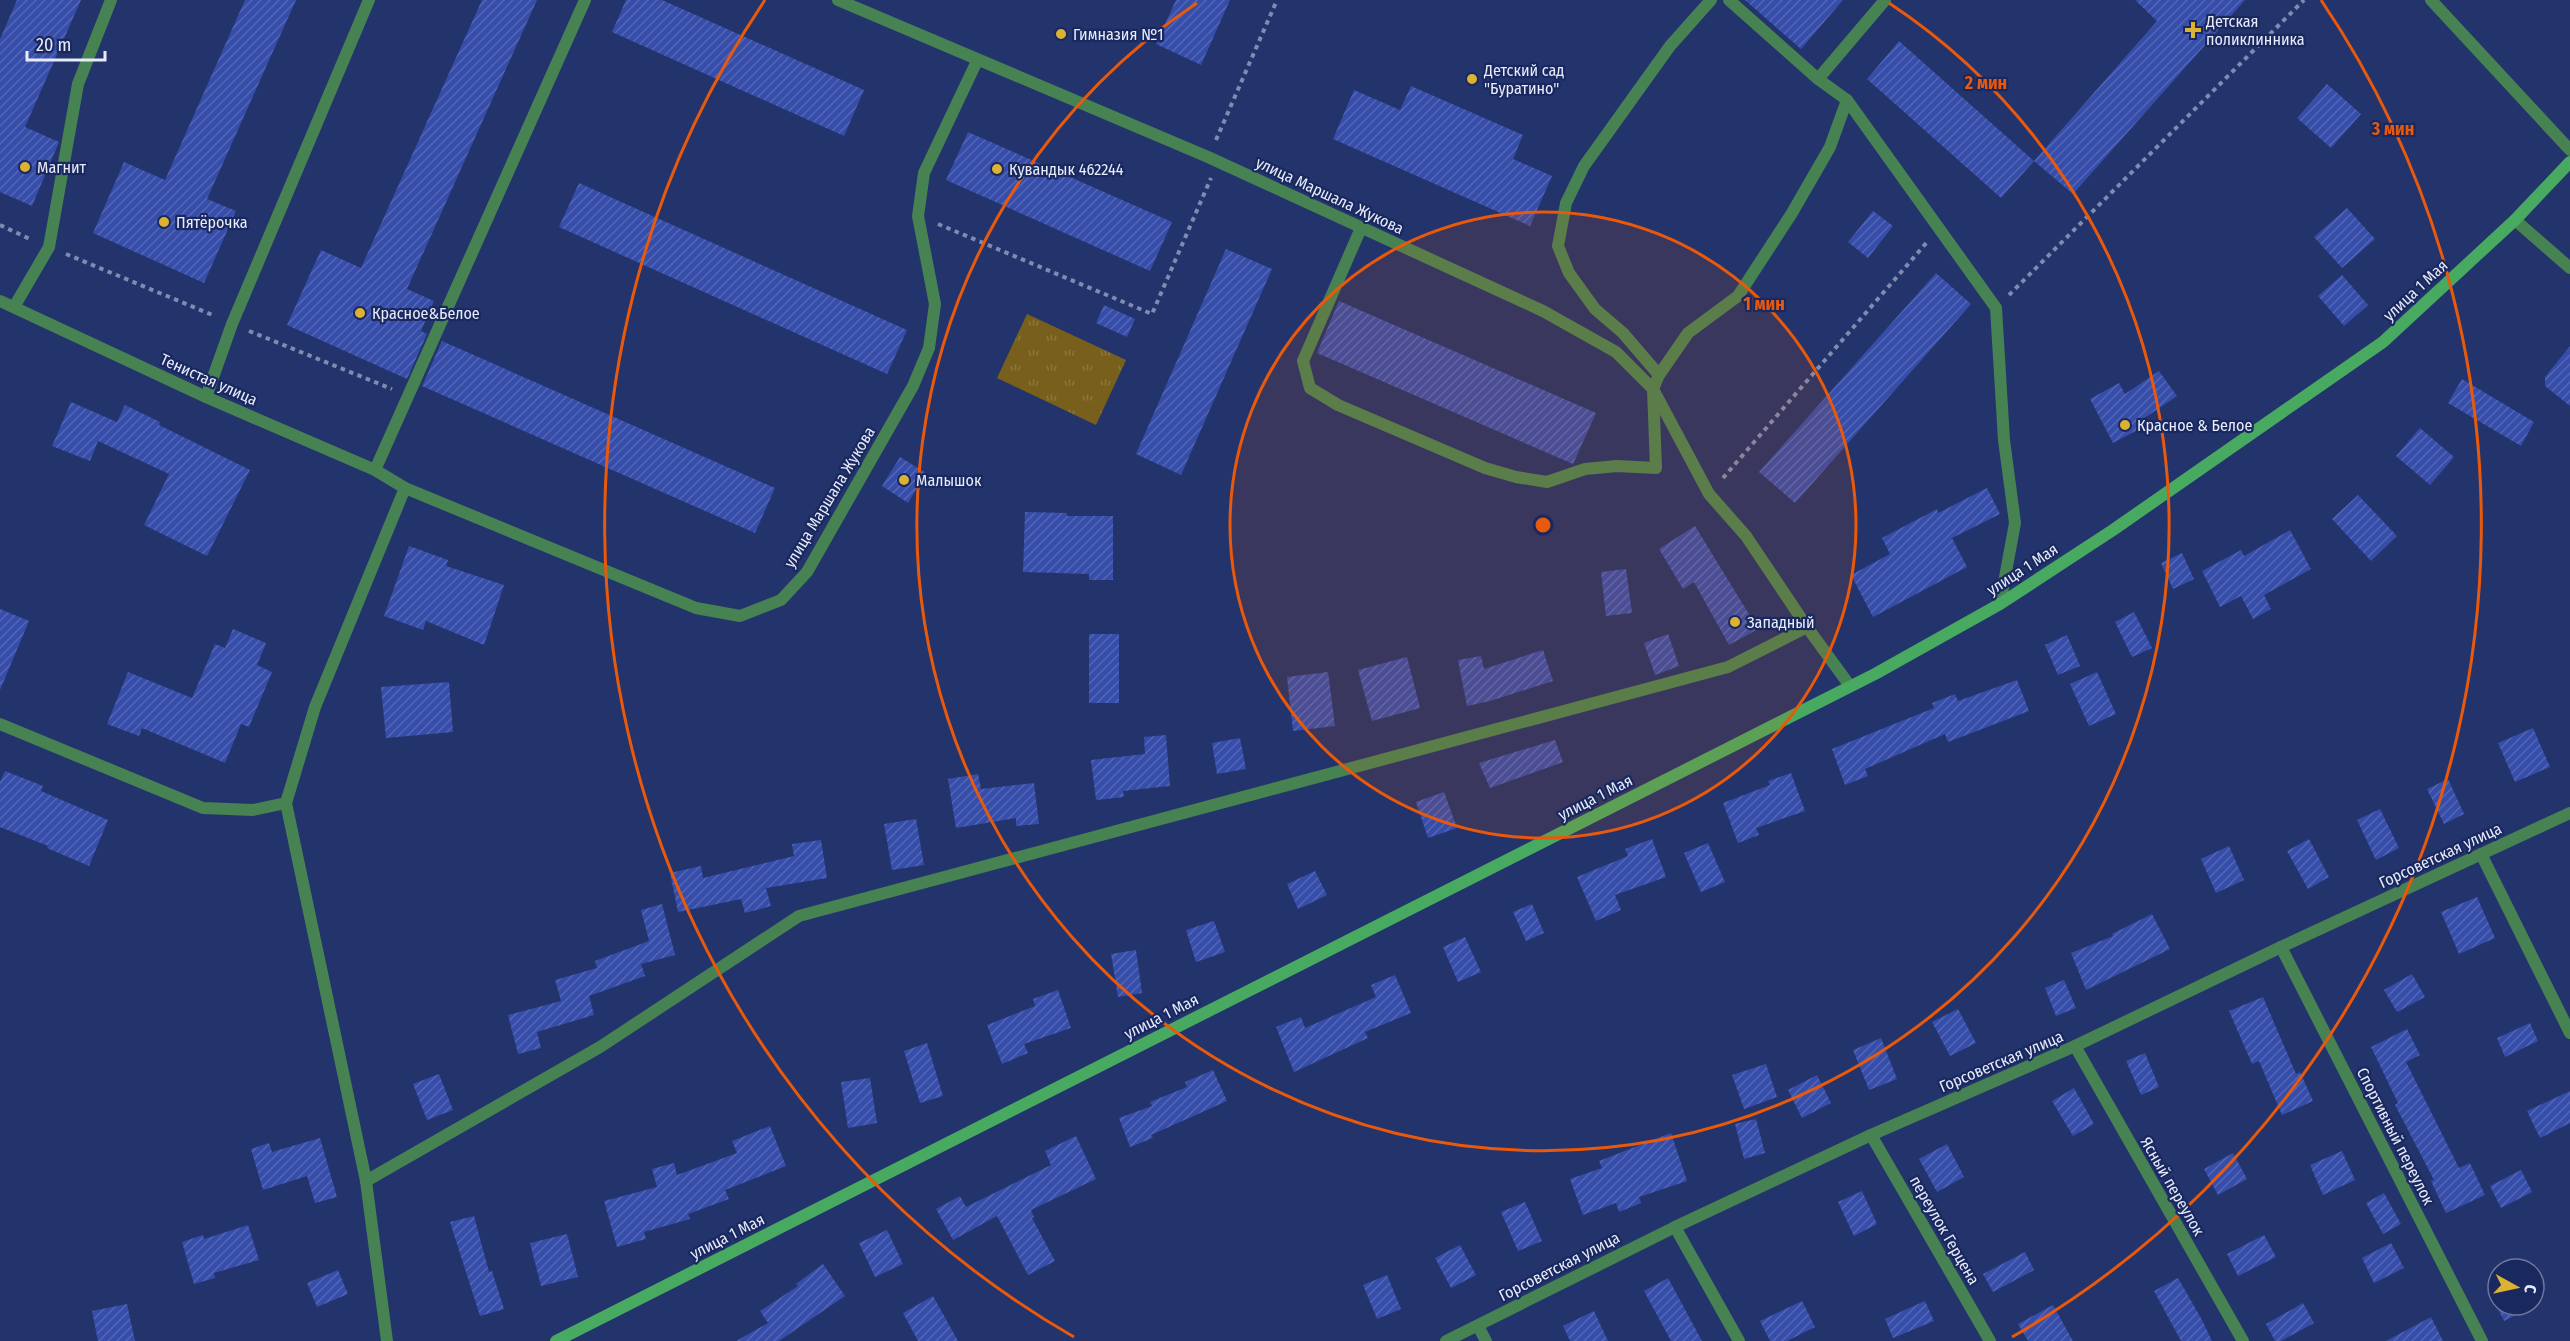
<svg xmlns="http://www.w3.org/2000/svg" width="2570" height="1341" font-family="'Fira Sans Condensed',sans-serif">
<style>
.park{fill:url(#park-tufts)}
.building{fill:url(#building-hatch)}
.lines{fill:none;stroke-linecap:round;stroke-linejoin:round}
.path{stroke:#808bb0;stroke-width:4;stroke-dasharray:4.5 4.5;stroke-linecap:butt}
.lane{stroke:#478253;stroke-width:12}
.street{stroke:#478253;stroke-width:12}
.secondary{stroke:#48aa60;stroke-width:12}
.ring{fill:none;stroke:#e8590c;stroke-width:3}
.poi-dot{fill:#dcb233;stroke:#1a2860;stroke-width:2}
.labels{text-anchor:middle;stroke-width:4.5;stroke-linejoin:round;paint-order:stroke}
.poi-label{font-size:16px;fill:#e7ecfa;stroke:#1a2860;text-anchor:start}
.street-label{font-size:16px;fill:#e7ecfa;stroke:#1a2860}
.centre{fill:#e8590c;stroke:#1a2860;stroke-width:3}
.ring-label{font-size:18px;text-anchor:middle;font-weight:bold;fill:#e8590c;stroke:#1a2860;stroke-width:4.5;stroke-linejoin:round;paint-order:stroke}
</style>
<defs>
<pattern id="park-tufts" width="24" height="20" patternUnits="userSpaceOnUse" patternTransform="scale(1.5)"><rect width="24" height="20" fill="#78601c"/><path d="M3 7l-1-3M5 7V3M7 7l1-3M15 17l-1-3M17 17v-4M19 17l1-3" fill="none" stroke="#8b773e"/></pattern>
<pattern id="building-hatch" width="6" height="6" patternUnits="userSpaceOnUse" patternTransform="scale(1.5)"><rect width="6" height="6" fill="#364da9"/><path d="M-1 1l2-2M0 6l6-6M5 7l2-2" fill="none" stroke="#5367b6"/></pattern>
</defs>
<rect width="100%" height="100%" fill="#23336c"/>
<!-- park -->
<polygon class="park" points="1027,314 1126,360 1096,425 997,378"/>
<!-- building -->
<g class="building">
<polygon points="17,0 81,0 25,127 59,142 32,206 0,192 0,39"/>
<polygon points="245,0 296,0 207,199 236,211 204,283 93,233 124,162 165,180"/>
<polygon points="482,0 537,0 407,289 434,301 421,331 427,334 407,379 287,325 321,250 361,268"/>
<polygon points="626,0 662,0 864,90 844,136 612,32"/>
<polygon points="1176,0 1230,0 1201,65 1156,44"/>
<polygon points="1745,0 1843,0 1801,49"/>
<polygon points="2135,0 2245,0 2073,194 2034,161 2157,21"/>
<polygon points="1899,41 2034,161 2001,198 1867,79"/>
<polygon points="2327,84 2361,114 2331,148 2297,118"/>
<polygon points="1411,86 1523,135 1513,159 1552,176 1530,226 1333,139 1354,90 1400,110"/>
<polygon points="968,132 1172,222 1150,271 946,180"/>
<polygon points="579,183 907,330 887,374 559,227"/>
<polygon points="2347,208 2375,239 2342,268 2314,237"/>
<polygon points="1873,211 1893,226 1868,258 1848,242"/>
<polygon points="1226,249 1272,269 1181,475 1136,454"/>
<polygon points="1936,273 1971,304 1795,503 1759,472"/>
<polygon points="2342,275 2368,305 2344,326 2318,296"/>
<polygon points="1339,301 1596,413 1573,464 1317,353"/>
<polygon points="1104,305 1135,319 1127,337 1096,323"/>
<polygon points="442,341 775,488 755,533 422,386"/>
<polygon points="2570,346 2570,406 2545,386 2545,377"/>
<polygon points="2159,371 2177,396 2140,421 2143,427 2113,443 2090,399 2119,383 2125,394"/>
<polygon points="2462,379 2534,422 2521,446 2448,403"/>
<polygon points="71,402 117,422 125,405 160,422 159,425 250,470 207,556 144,525 169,474 98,441 90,461 52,446"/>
<polygon points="2420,428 2454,457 2430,485 2396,456"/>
<polygon points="900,457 926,473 908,503 882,486"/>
<polygon points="1987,488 2000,514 1952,538 1967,567 1873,617 1851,575 1890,554 1882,538 1937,509 1938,513"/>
<polygon points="2358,495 2397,536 2371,561 2332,519"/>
<polygon points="1025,512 1067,513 1067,516 1113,516 1113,580 1089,580 1089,574 1023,572"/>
<polygon points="1695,526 1758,629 1729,645 1694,582 1683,589 1659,549"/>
<polygon points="2290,530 2311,569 2264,595 2271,609 2253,619 2241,596 2220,607 2202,571 2241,550 2244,556"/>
<polygon points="409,546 448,560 446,566 504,585 484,645 426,621 423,630 384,616"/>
<polygon points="2182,553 2194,579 2173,589 2161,563"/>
<polygon points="1626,569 1632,613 1606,616 1601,572"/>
<polygon points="0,609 29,621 0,690"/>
<polygon points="2134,612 2152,648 2132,657 2115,622"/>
<polygon points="233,629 266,643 257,665 272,672 249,727 241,724 225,763 142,728 139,736 107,724 128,672 192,698 215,644 225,648"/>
<rect x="1089" y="634" width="30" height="69"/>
<polygon points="1668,634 1679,666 1655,675 1644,643"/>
<polygon points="2067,635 2080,666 2058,675 2045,645"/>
<polygon points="1543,650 1553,681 1490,701 1467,706 1458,660 1481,656 1484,669"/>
<polygon points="1407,657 1420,708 1372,721 1358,670"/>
<polygon points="1328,672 1335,726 1293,731 1287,677"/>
<polygon points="2097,672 2116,714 2089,726 2070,684"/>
<polygon points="2017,680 2029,711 1948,742 1945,734 1865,769 1868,776 1845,785 1832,749 1934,708 1932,703 1955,694 1958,701"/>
<polygon points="449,682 453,732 386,738 381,687"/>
<polygon points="2533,728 2550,767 2515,782 2498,743"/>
<polygon points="1166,735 1170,786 1123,791 1124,797 1096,800 1091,760 1145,754 1144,737"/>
<polygon points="1240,738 1246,769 1217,774 1212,743"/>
<polygon points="1555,740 1563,762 1490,788 1479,763"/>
<polygon points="5,771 43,786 41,791 108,820 89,866 47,848 48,846 0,827 0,782"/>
<polygon points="1791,773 1805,811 1756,828 1759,835 1738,843 1723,803 1770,785 1768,781"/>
<polygon points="978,774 981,789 1034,783 1039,824 1016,826 1016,818 956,828 948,779"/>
<polygon points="2448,779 2464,814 2444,824 2427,789"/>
<polygon points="1444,792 1457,828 1428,838 1416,802"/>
<polygon points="2380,809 2399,848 2376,860 2357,820"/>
<polygon points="916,819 924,865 892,870 884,824"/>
<polygon points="1652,839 1666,877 1615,895 1621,910 1596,921 1577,877 1628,856 1625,849"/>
<polygon points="2309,839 2329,877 2308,889 2287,851"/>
<polygon points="821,840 827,878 766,888 771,906 745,913 741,899 678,912 670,873 701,866 703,878 794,856 792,844"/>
<polygon points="1708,843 1725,882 1701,892 1684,853"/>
<polygon points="2229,846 2244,880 2216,893 2201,859"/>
<polygon points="1315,871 1327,895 1298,909 1287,884"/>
<polygon points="2477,897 2495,938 2459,954 2441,912"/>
<polygon points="662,904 675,955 641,964 645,976 589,996 594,1015 537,1032 541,1048 518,1054 508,1015 561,1001 555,980 597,968 595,961 649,941 641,910"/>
<polygon points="1532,904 1544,933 1526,941 1513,912"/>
<polygon points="2152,914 2170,949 2086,990 2071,953 2113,936 2112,934"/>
<polygon points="1214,921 1225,952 1196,962 1186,930"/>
<polygon points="1465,937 1481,972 1458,982 1443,947"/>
<polygon points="1136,950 1142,993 1118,997 1111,954"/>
<polygon points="2412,974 2425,997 2397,1012 2384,990"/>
<polygon points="1395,975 1411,1013 1365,1032 1368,1038 1294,1072 1276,1027 1301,1017 1305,1028 1376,997 1371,985"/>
<polygon points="2064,980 2076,1008 2056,1016 2045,988"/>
<polygon points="1058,990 1071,1028 1024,1044 1028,1053 1002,1064 987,1025 1035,1006 1033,999"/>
<polygon points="2263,997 2296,1074 2300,1072 2313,1101 2282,1115 2259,1061 2252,1064 2229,1011"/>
<polygon points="1958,1009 1976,1043 1950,1056 1932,1022"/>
<polygon points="2530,1023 2538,1041 2505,1057 2497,1038"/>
<polygon points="2407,1029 2420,1055 2406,1062 2459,1168 2470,1163 2485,1195 2446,1213 2431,1181 2434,1180 2395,1105 2398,1103 2371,1047"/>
<polygon points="1881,1038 1897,1079 1869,1090 1853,1050"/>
<polygon points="927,1043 943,1096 920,1103 904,1051"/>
<polygon points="2145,1053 2159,1087 2141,1095 2126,1061"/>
<polygon points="1766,1064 1777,1097 1744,1109 1732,1075"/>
<polygon points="1213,1070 1227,1101 1151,1135 1153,1138 1130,1147 1119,1118 1152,1106 1150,1102 1187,1087 1185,1082"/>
<polygon points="439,1074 453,1110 427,1120 413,1084"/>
<polygon points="1817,1075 1831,1103 1802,1118 1788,1090"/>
<polygon points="870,1078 877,1123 848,1128 841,1082"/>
<polygon points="2074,1088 2094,1124 2073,1136 2052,1101"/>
<polygon points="2570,1091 2570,1123 2540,1138 2527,1111"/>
<polygon points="1756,1119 1765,1153 1744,1159 1735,1124"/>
<polygon points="770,1126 786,1166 725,1190 729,1199 688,1214 690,1219 644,1232 646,1239 617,1247 604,1201 657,1187 652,1169 674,1163 677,1175 737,1153 732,1141"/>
<polygon points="1671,1133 1687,1181 1639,1197 1641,1203 1619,1212 1616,1203 1583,1215 1570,1179 1602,1168 1599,1161"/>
<polygon points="1076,1136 1096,1179 1031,1210 1034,1217 1032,1218 1055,1261 1028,1275 997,1216 953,1240 936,1209 960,1196 966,1207 1051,1165 1045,1151"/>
<polygon points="320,1138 337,1197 315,1203 307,1176 263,1190 251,1149 269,1143 272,1152"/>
<polygon points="1947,1144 1964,1177 1937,1192 1919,1159"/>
<polygon points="2342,1151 2355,1180 2323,1195 2310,1165"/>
<polygon points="2233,1153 2247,1179 2218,1195 2204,1169"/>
<polygon points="2521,1170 2532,1192 2501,1208 2490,1186"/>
<polygon points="1862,1191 1877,1224 1854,1236 1838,1202"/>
<polygon points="2384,1193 2401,1224 2383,1234 2366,1203"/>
<polygon points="1525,1202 1542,1241 1518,1251 1501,1212"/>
<polygon points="474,1216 489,1272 492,1271 504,1309 480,1316 450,1222"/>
<polygon points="248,1225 259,1260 214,1273 215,1278 194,1284 182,1242 203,1235 204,1239"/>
<polygon points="887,1230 903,1264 875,1277 859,1243"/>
<polygon points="567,1234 578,1277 541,1286 530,1243"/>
<polygon points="2264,1235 2276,1257 2238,1276 2227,1254"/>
<polygon points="2391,1243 2404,1268 2374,1283 2362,1258"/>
<polygon points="1460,1245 1476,1275 1451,1288 1435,1258"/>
<polygon points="2025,1252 2034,1270 1993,1292 1983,1274"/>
<polygon points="823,1264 845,1296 779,1341 736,1341 768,1323 760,1311 798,1286 796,1284"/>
<polygon points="338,1270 348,1294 317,1307 307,1283"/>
<polygon points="1387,1275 1401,1309 1377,1319 1363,1285"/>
<polygon points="1668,1278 1702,1341 1671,1341 1644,1291"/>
<polygon points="2178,1278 2202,1320 2212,1341 2181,1341 2154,1291"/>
<polygon points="2534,1291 2540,1303 2504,1321 2494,1301 2498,1299 2498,1305 2534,1305"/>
<polygon points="933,1296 958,1341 918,1341 903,1313"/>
<polygon points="1802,1301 1815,1327 1787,1341 1770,1341 1760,1321"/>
<polygon points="1925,1301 1934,1321 1893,1338 1885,1319"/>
<polygon points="2303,1303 2314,1323 2281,1341 2275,1341 2266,1324"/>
<polygon points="127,1304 135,1341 98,1341 92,1311"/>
<polygon points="2053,1305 2073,1341 2028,1341 2018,1324"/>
<polygon points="1594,1311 1608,1341 1570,1341 1563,1326"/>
<polygon points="2431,1317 2443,1341 2386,1341"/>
</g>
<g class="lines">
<!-- path -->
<g class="path">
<polyline points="1216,140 1277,0"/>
<polyline points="938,224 1152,314 1211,178"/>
<polyline points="0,225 32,240"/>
<polyline points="66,254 215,316"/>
<polyline points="2009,295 2304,0"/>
<polyline points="249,331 392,389"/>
<polyline points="1723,478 1928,241"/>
</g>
<!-- lane -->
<g class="lane">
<polyline points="1818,79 1885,0"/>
<polyline points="1847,100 1996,308 2004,440 2015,523 2000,604"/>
<polyline points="1361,228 1303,361 1310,388 1338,405 1485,468 1516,477 1547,482 1585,469 1617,466 1656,468 1653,389 1659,375 1688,333 1738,296 1792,213 1830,147 1847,100 1818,79 1729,0"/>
<polyline points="14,307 49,247 78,84 111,0"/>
<polyline points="1659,375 1623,333 1595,309 1569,273 1558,246 1566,203 1584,166 1670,46 1711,0"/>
<polyline points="206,397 232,324 369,0"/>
<polyline points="375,470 585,0"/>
</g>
<!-- street -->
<g class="street">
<polyline points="838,0 1208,157 1543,311 1616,352 1653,389 1709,494 1746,536 1807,627 1850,686"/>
<polyline points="2431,0 2570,150"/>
<polyline points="2515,220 2570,268"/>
<polyline points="0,301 206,397 375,470 405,488 696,608 740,616 781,600 807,572 913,386 929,348 935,304 918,216 924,173 977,61"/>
<polyline points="0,724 203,808 253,810 286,803"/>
<polyline points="2481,854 2570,1033"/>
<polyline points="2281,947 2482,1341"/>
<polyline points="2075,1046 2243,1341"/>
<polyline points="1871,1135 1990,1341"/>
<polyline points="366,1181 600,1047 799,916 1728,667 1807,627"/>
<polyline points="1675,1227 1739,1341"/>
<polyline points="1478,1326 1486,1341"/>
<polyline points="387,1341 366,1181 286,803 315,707 405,488"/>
<polyline points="1446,1341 1675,1227 1871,1135 2075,1046 2281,947 2570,813"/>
</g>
<!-- secondary -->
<polyline class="secondary" points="556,1341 1875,674 2000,604 2113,530 2383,342 2515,220 2570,162"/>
</g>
<!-- distance rings -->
<circle cx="1543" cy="525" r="313" fill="#e8590c" fill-opacity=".12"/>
<g class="ring">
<circle cx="1543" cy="525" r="313"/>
<path d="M1889 3A626 626 0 1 1 1197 3"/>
<path d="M1074 1337A938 938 0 0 1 765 0M2321 0A938 938 0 0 1 2012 1337"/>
</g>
<!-- markers -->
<g class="poi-dot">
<path d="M2190 21h6v6h6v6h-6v6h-6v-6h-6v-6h6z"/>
<circle cx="1061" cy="34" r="6"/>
<circle cx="1472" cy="79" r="6"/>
<circle cx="25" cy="167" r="6"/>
<circle cx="997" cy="169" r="6"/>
<circle cx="164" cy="222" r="6"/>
<circle cx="360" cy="313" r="6"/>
<circle cx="2125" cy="425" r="6"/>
<circle cx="904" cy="480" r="6"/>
<circle cx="1735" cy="622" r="6"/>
</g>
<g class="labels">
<!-- poi labels -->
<g class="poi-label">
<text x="2206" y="27">Детская<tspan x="2206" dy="18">поликлинника</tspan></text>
<text x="1073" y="40">Гимназия №1</text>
<text x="1484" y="76">Детский сад<tspan x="1484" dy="18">"Буратино"</tspan></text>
<text x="37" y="173">Магнит</text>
<text x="1009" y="175">Кувандык 462244</text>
<text x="176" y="228">Пятёрочка</text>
<text x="372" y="319">Красное&amp;Белое</text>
<text x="2137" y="431">Красное &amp; Белое</text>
<text x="916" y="486">Малышок</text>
<text x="1747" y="628">Западный</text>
</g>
<!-- street labels -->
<g class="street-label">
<text transform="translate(1330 195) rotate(25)" y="6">улица Маршала Жукова</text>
<text transform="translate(2415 290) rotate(-43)" y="6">улица 1 Мая</text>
<text transform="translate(209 379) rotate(24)" y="6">Тенистая улица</text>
<text transform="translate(829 497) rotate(-59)" y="6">улица Маршала Жукова</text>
<text transform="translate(2022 569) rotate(-33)" y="6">улица 1 Мая</text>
<text transform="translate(1595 797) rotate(-27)" y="6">улица 1 Мая</text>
<text transform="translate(2440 855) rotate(-25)" y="6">Горсоветская улица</text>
<text transform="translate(1161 1016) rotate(-27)" y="6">улица 1 Мая</text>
<text transform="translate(2001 1061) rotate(-23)" y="6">Горсоветская улица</text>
<text transform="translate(2396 1136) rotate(63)" y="6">Спортивный переулок</text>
<text transform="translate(2173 1186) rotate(60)" y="6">Ясный переулок</text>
<text transform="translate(1945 1230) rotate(60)" y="6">переулок Герцена</text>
<text transform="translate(727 1236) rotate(-27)" y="6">улица 1 Мая</text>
<text transform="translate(1559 1266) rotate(-27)" y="6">Горсоветская улица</text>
</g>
</g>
<circle cx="1543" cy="525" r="9" class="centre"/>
<g class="ring-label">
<text x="1986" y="89">2 мин</text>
<text x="2393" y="135">3 мин</text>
<text x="1764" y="310">1 мин</text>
</g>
<!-- north arrow -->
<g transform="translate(2516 1287) rotate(98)"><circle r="28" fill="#1a2860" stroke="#6c769e" stroke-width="1.5"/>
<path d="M0-4.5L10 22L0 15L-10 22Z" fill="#dcb233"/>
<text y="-9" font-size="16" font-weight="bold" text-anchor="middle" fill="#e7ecfa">С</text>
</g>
<!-- scale -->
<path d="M27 51v9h78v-9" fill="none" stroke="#e7ecfa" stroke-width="3"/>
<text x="36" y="51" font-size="18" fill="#e7ecfa" stroke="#1a2860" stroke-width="4.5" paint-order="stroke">20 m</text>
</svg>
